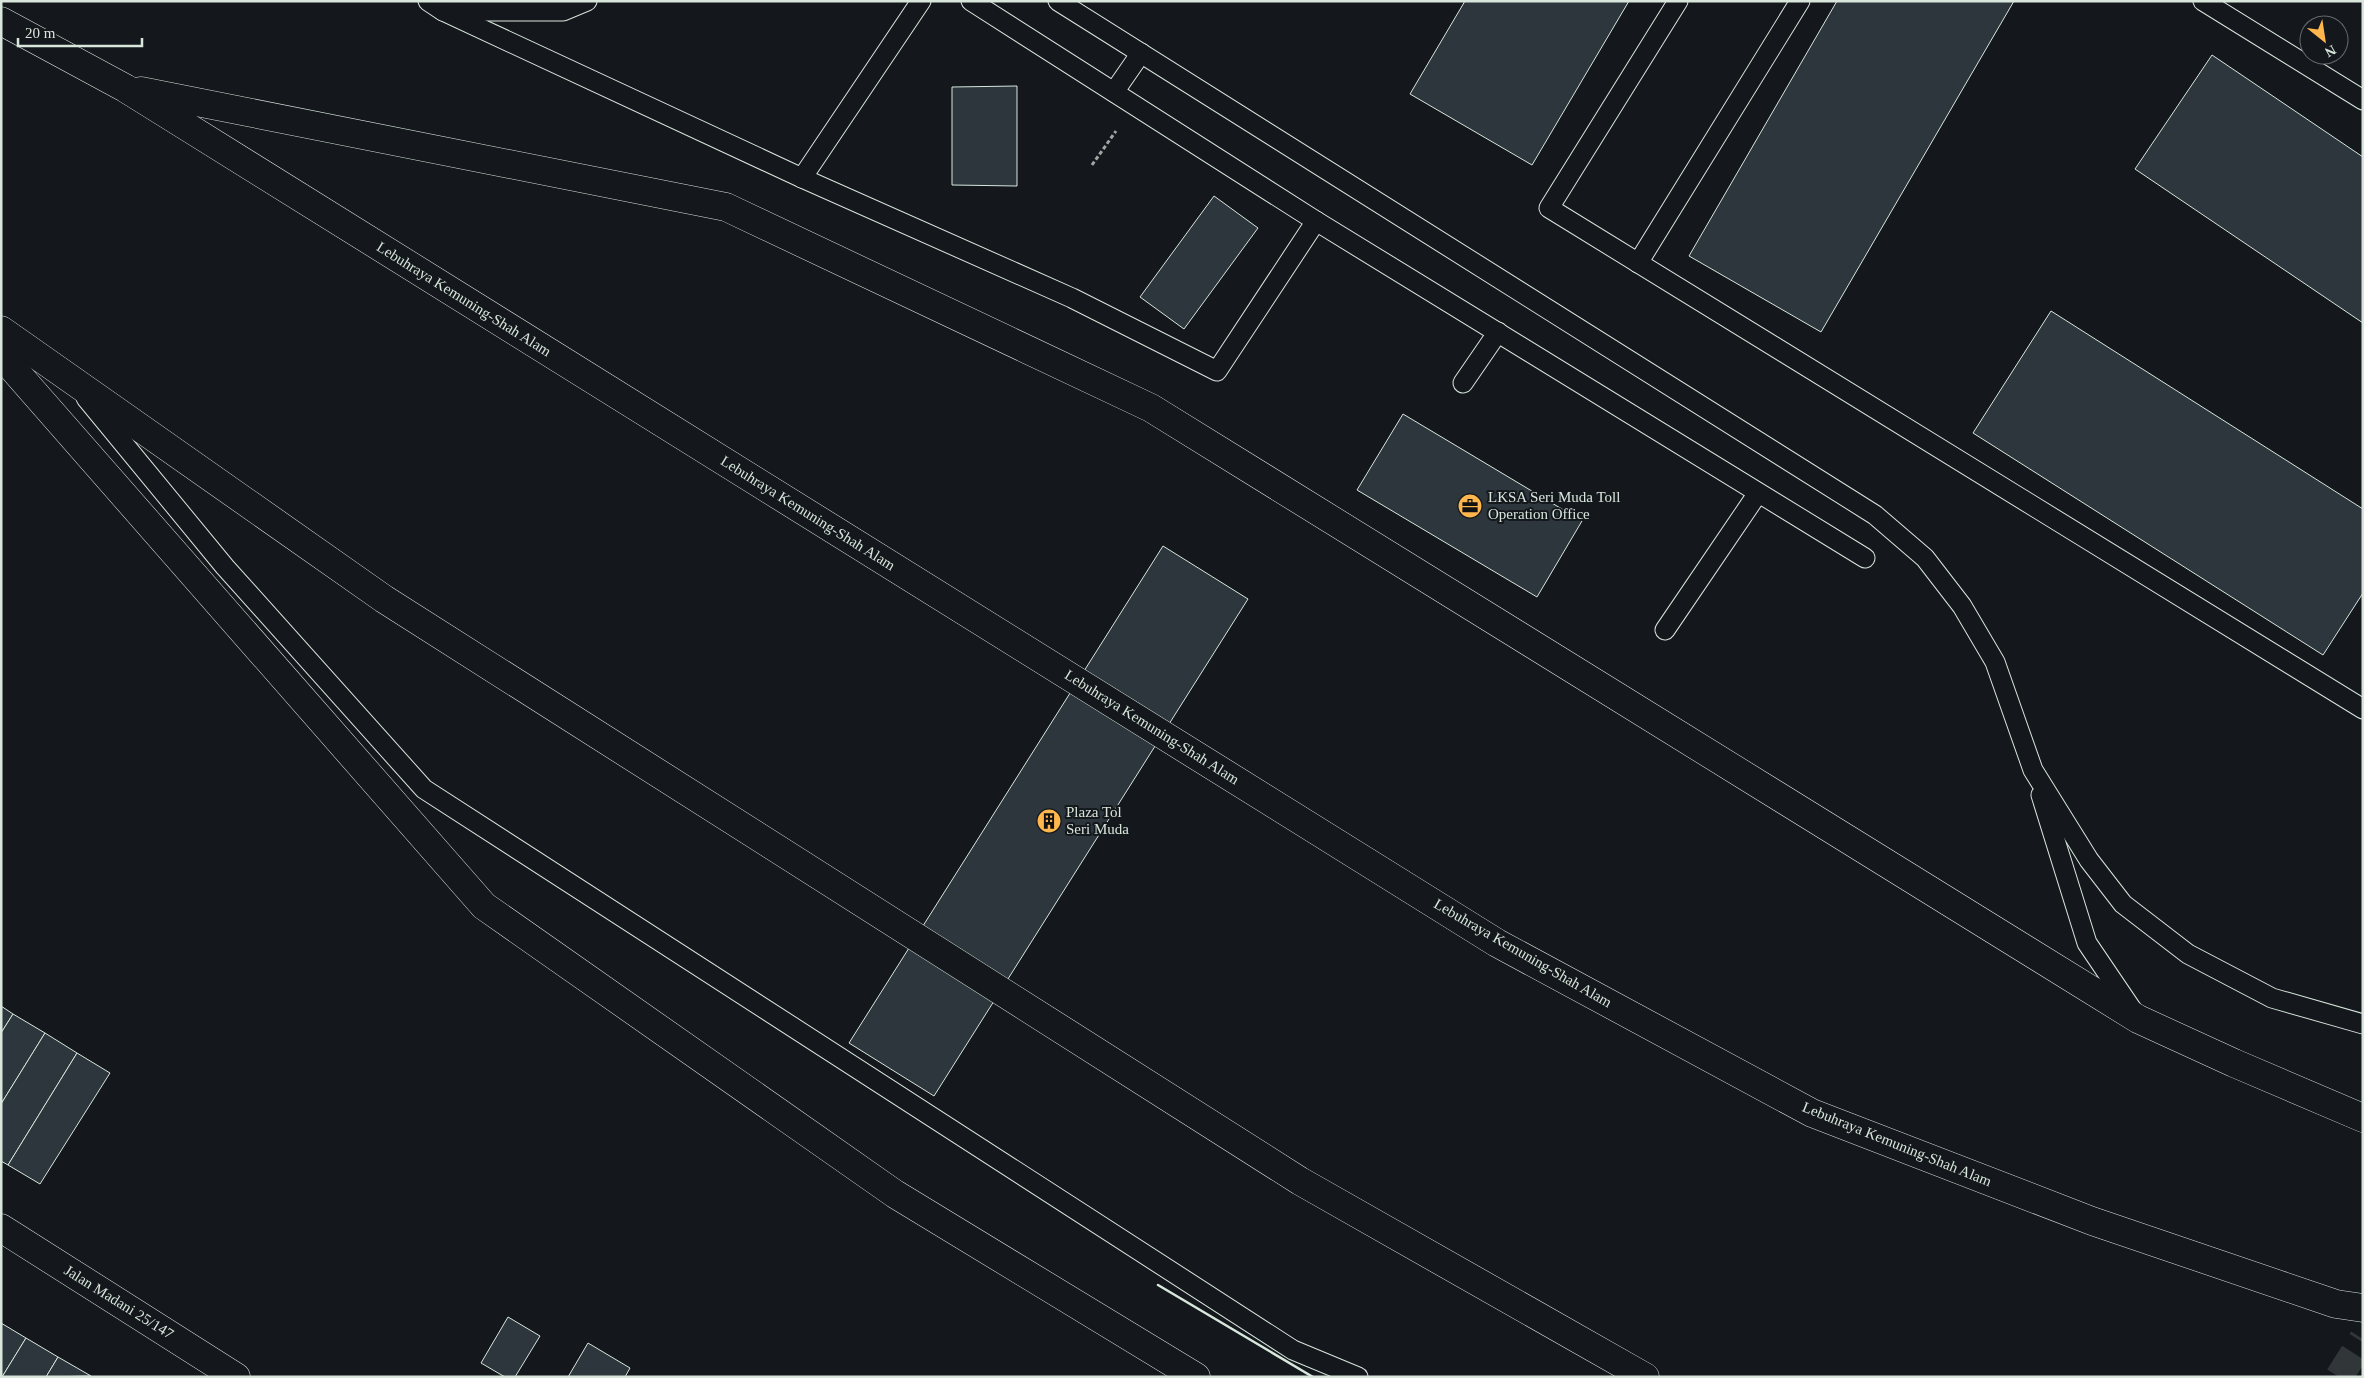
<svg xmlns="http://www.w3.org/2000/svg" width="2364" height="1378" font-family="'Times New Roman',serif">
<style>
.building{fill:#2c363c;stroke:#d8e6dc}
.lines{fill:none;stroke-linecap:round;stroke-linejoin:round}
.minor-tunnel{stroke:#313739;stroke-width:28;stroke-dasharray:28 14;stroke-linecap:butt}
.service-casing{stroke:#d8e6dc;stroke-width:21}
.minor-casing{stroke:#d8e6dc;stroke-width:29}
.motorway-casing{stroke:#d8e6dc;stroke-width:29}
.path{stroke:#9da8a2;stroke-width:3;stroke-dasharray:4 2.5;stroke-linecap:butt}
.service{stroke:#14181c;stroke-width:19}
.minor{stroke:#14181c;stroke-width:28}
.motorway{stroke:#14181c;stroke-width:28}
.wall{stroke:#d8e6dc;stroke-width:2.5}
.labels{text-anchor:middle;stroke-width:4;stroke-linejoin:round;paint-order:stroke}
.street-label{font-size:15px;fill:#d8e6dc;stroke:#14181c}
.poi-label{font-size:15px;fill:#d8e6dc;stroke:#14181c;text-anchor:start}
</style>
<rect width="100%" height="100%" fill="#14181c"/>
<!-- building -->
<g class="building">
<polygon points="1465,1 1629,1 1532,165 1410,94"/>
<polygon points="1837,1 2014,1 1821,332 1689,256"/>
<polygon points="2212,55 2363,157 2363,323 2135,169"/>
<polygon points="1017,86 1017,186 952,185 952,87"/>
<polygon points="1214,196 1258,228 1184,329 1140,297"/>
<polygon points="2051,311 2363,509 2363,593 2323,655 1973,433"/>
<polygon points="1403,414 1582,521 1537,597 1357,490"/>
<polygon points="1163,546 1248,599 934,1096 849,1043"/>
<polygon points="1,1006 13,1014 1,1033"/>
<polygon points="13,1014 45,1033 1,1104 1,1033"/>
<polygon points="45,1033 77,1053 8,1165 1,1161 1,1104"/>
<polygon points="77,1053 110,1073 40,1184 8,1165"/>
<polygon points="508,1317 540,1336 515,1377 505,1377 481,1363"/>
<polygon points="1,1323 26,1338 2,1377 1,1377"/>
<polygon points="26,1338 58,1357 46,1377 2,1377"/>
<polygon points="588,1343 630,1368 625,1377 568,1377"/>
<polygon points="58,1357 91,1376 46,1377"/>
</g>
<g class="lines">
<!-- minor-tunnel -->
<polyline class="minor-tunnel" points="2339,1377 2363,1339"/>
<defs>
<g id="service">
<polyline points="428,1 443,11 563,11 587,1"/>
<polyline points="971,1 1316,221 1865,558"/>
<polyline points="1058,1 1875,515 1925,558 1962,606 1995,662 2033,770 2089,860 2123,904 2188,954 2272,998 2363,1024"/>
<polyline points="1678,1 1549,208 2363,709"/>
<polyline points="2203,1 2363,100"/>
<polyline points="443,11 802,178 1072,298 1217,371 1316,221"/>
<polyline points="1114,92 1141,53"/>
<polyline points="802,178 921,1"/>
<polyline points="1638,263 1800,1"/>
<polyline points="1463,383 1498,332"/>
<polyline points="86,398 225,567 424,789 1293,1350 1358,1377"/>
<polyline points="1665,630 1758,493"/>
<polyline points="2041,795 2087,943 2133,1011"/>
</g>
<polyline id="minor" points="1,1228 236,1377"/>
<g id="motorway">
<polyline points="1,21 125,88 1497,943 1812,1113 2092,1221 2336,1304 2363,1308"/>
<polyline points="141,91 726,207 1151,408 2138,1019 2234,1063 2363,1118"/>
<polyline points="1,330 384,599 1300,1181 1645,1377"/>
<polyline points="1,355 484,906 895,1194 1196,1377"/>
</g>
</defs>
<!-- service casing -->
<use href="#service" class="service-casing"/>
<!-- minor casing -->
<use href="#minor" class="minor-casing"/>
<!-- motorway casing -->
<use href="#motorway" class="motorway-casing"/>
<!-- path -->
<polyline class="path" points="1092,165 1116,131"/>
<!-- service -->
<use href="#service" class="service"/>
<!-- minor -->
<use href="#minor" class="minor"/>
<!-- motorway -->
<use href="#motorway" class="motorway"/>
<!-- wall -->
<polyline class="wall" points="1158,1285 1313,1377"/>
</g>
<!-- icons -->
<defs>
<symbol id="office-disc" viewBox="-11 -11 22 22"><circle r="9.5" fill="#ffb74d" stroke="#14181c"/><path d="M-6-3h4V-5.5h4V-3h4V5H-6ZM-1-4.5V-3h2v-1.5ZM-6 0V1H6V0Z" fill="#111"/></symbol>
<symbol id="building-disc" viewBox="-11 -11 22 22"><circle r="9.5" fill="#ffb74d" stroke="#14181c"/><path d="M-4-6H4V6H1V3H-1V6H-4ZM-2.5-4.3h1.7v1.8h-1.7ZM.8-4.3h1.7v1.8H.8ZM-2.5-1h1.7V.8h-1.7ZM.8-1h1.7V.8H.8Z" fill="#111"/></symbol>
</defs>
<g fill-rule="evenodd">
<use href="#office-disc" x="1456" y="492" width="28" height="28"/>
<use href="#building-disc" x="1035" y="807" width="28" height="28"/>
</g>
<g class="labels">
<!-- street labels -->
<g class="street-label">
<text transform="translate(464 299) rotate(32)" y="5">Lebuhraya Kemuning-Shah Alam</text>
<text transform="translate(808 513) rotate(32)" y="5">Lebuhraya Kemuning-Shah Alam</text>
<text transform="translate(1152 727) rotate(32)" y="5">Lebuhraya Kemuning-Shah Alam</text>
<text transform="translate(1523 953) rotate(30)" y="5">Lebuhraya Kemuning-Shah Alam</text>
<text transform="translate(1897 1144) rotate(22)" y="5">Lebuhraya Kemuning-Shah Alam</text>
<text transform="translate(119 1302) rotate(32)" y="5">Jalan Madani 25/147</text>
</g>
<!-- poi labels -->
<g class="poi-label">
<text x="1488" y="502">LKSA Seri Muda Toll<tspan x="1488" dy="17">Operation Office</tspan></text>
<text x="1066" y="817">Plaza Tol<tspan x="1066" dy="17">Seri Muda</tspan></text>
</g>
</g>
<!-- border -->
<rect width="2364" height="1378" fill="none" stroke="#d8e6dc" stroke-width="5"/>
<!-- north arrow -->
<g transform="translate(2324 40) rotate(150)"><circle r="24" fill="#14181c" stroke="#626a69"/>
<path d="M0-4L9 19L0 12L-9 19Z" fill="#ffb74d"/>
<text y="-8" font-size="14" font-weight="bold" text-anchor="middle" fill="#d8e6dc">N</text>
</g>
<!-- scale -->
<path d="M18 38v8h124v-8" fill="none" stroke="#d8e6dc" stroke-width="2.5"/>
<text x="25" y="38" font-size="15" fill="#d8e6dc" stroke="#14181c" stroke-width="4" paint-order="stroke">20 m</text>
</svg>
